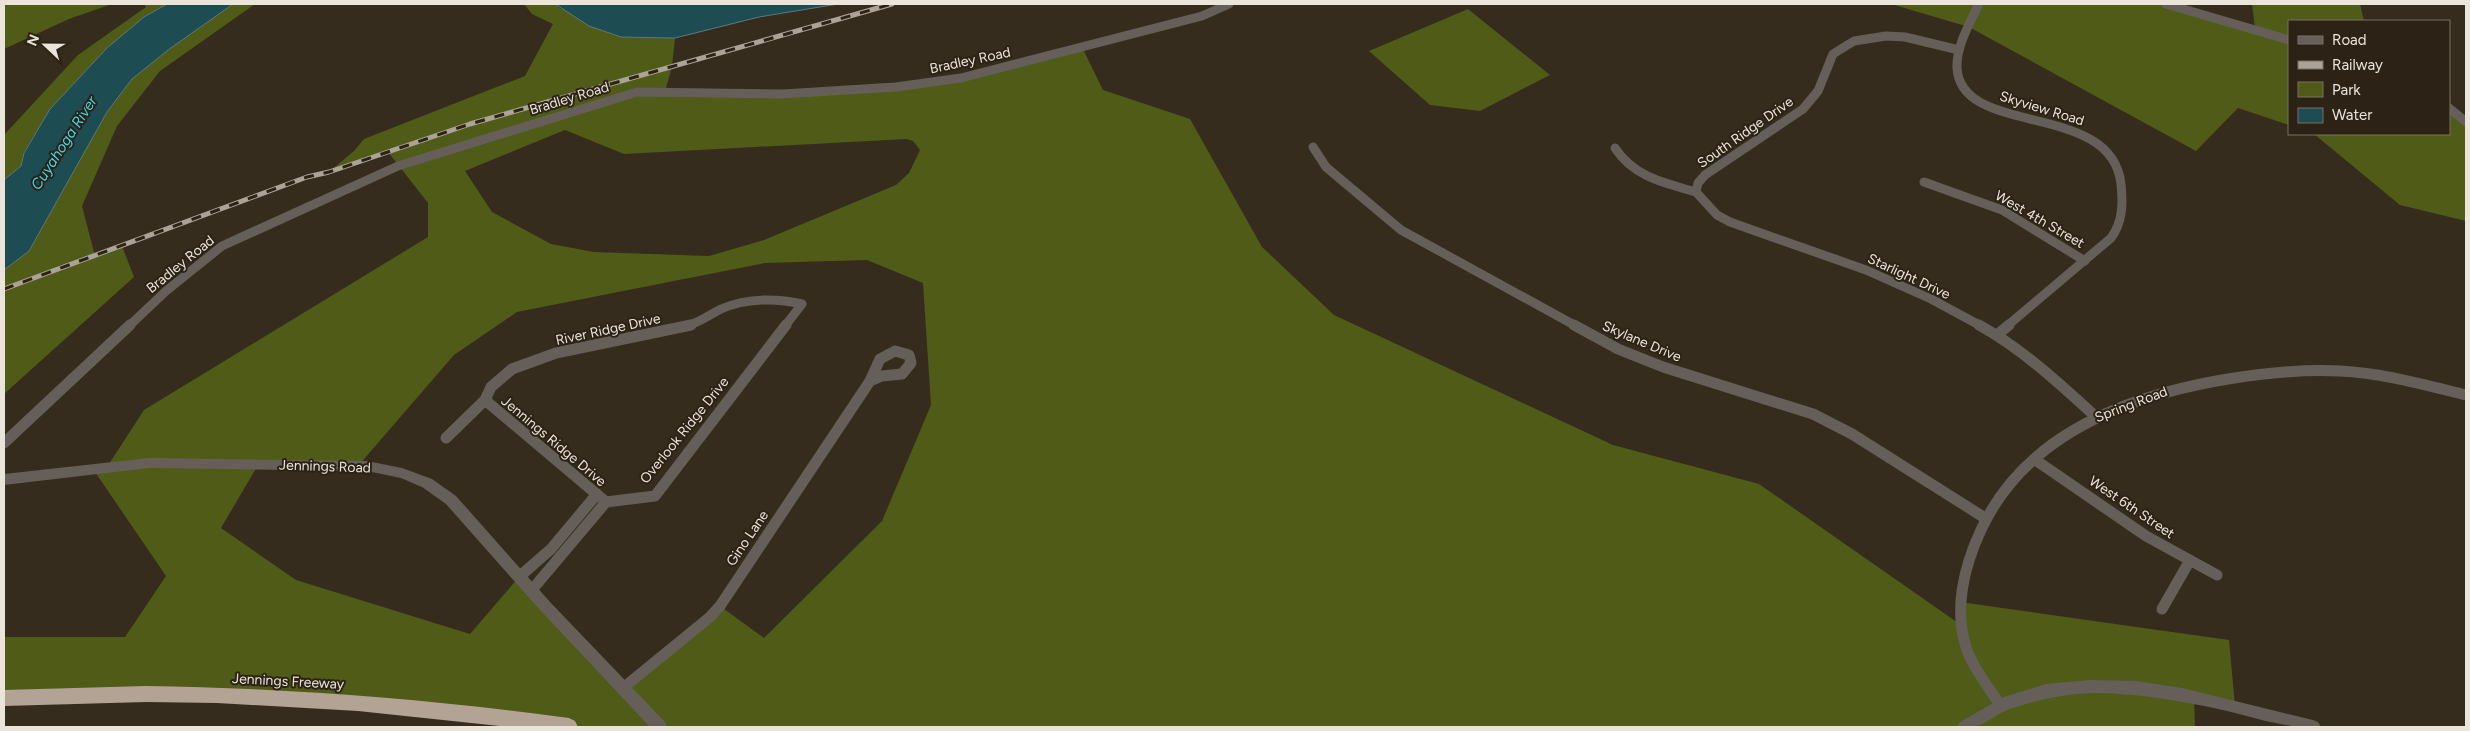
<svg xmlns="http://www.w3.org/2000/svg" width="2470" height="731" font-family="Figtree,sans-serif">
<style>
.green{fill:#4f5b16;fill-rule:evenodd}
.water{fill:#1e4c53;stroke:#5c7a7c}
.lines{fill:none;stroke-linecap:round;stroke-linejoin:round}
.minor-far1{stroke:#665f59;stroke-width:9}
.minor{stroke:#665f59;stroke-width:11}
.tertiary{fill:#665f59;fill-rule:evenodd}
.motorway{fill:#b3a394;fill-rule:evenodd}
.rail-casing{stroke:#aba398;stroke-width:5}
.rail{stroke:#2c2215;stroke-width:3;stroke-dasharray:10;stroke-linecap:butt}
.labels{text-anchor:middle;stroke-width:4;stroke-linejoin:round;paint-order:stroke}
.street-label{font-size:14px;fill:#ebe4db;stroke:#2c2215}
.water-label{font-size:15px;font-style:italic;fill:#3fd8ee;stroke:#2c2215}
</style>
<rect width="100%" height="100%" fill="#362c1e"/>
<!-- green -->
<g class="green">
<polygon points="4,4 112,4 69,19 4,49"/>
<polygon points="144,4 167,4 144,17 107,48 50,109 24,152 21,166 4,180 4,135 78,55 146,7"/>
<polygon points="233,4 255,4 160,71 117,126 82,206 95,256 122,246 134,277 4,394 4,270 29,251 107,112 132,79 168,50"/>
<path d="M524,4H555L559,8L639,38H675L672,66L665,92L740,94L961,78L1082,47L1103,90L1190,119L1262,247L1334,315L1613,445L1759,484L1961,625L1960,602L2229,640L2235,706L2194,696L2195,727H569L388,705L42,696L4,698V637H125L166,576L93,469L107,467L144,410L428,237V203L388,152L329,172L354,151L364,139L525,76L553,24L532,14ZM565,130L624,154L906,139L913,141L920,150L909,173L896,185L764,240L709,256L594,252L551,244L492,212L465,171ZM867,260L923,283L931,405L882,521L764,638L720,606L623,688L519,577L470,634L296,580L221,528L258,465L358,466L454,355L517,312L765,263Z"/>
<polygon points="1891,4 2166,4 2255,28 2252,4 2360,4 2364,21 2289,21 2289,125 2238,108 2196,151 1969,27"/>
<polygon points="1468,9 1550,75 1480,111 1430,105 1369,51"/>
<polygon points="2449,108 2466,122 2466,221 2400,205 2314,134 2449,134"/>
</g>
<!-- water -->
<g class="water">
<polygon points="167,4 233,4 168,50 132,79 107,112 29,251 4,270 4,180 21,166 24,153 50,109 107,48 144,17"/>
<polygon points="555,4 838,4 759,17 675,38 621,37 589,26"/>
</g>
<g class="lines">
<!-- minor-far1 -->
<g class="minor-far1">
<path d="M1979,4C1970,23 1956,46 1957,68C1961,138 2112,100 2121,184C2123,203 2123,222 2111,238L2007,326"/>
<polyline points="2166,4 2289,40"/>
<polyline points="2449,108 2466,122"/>
<polyline points="1313,147 1326,167 1401,230 1576,326"/>
<path d="M1615,148C1634,177 1664,183 1696,192"/>
<polyline points="1924,182 2002,210 2085,261"/>
<polyline points="1696,192 1717,215 1730,222 1866,270 1931,299 1981,326"/>
<polyline points="1696,192 1698,183 1705,175 1803,109 1818,91 1833,54 1854,41 1886,36 1905,37 1959,50"/>
<polyline points="129,326 166,291 222,246 398,166 637,92 783,94 896,87 961,78 1202,16 1229,4"/>
<path d="M686,326C699,323 709,315 721,309C746,298 776,298 802,304L785,326"/>
</g>
<!-- minor -->
<g class="minor">
<polyline points="1574,325 1618,349 1663,367 1813,414 1852,434 1985,518"/>
<path d="M1979,325C2021,348 2059,383 2095,416"/>
<polyline points="1997,335 2009,325"/>
<polygon points="895,351 909,355 911,363 902,374 882,376 870,381 880,359"/>
<polyline points="485,400 606,502"/>
<polyline points="446,438 485,400 491,387 512,369 556,353 691,325"/>
<polyline points="4,443 130,325"/>
<polyline points="2034,459 2146,536 2217,575"/>
<polyline points="519,577 551,549 597,494"/>
<polyline points="531,591 606,502 655,496 786,325"/>
<polyline points="2162,609 2189,562"/>
<polyline points="623,688 710,617 720,606 870,381"/>
<path d="M2000,705C1989,687 1974,670 1967,650C1953,611 1964,566 1981,530C2025,434 2130,395 2228,379C2265,373 2303,369 2340,371C2383,373 2425,385 2466,395"/>
</g>
<!-- tertiary -->
<g class="tertiary">
<polygon points="149,458 367,461 402,468 432,479 456,496 550,602 665,722 667,727 650,727 540,610 446,504 422,487 401,478 367,471 149,468 4,485 4,474"/>
<path d="M2090,680L2136,681L2182,688L2313,720L2318,722L2321,727C2287,729 2260,719 2227,711C2183,701 2137,693 2092,693C2064,694 2036,700 2010,709C1986,718 1987,729 1957,727L1960,722L2004,697L2046,684Z"/>
</g>
<!-- motorway -->
<path class="motorway" d="M146,686C288,688 428,699 569,718L575,721L578,727H509L358,711L217,703L146,702L4,706V690Z"/>
<defs>
<polyline id="rail" points="4,289 307,177 329,172 470,124 892,4"/>
</defs>
<!-- rail casing -->
<use href="#rail" class="rail-casing"/>
<!-- rail -->
<use href="#rail" class="rail"/>
</g>
<g class="labels">
<!-- street labels -->
<g class="street-label">
<text transform="translate(970 60) rotate(-12)" y="5">Bradley Road</text>
<text transform="translate(569 98) rotate(-17)" y="5">Bradley Road</text>
<text transform="translate(2042 108) rotate(17)" y="5">Skyview Road</text>
<text transform="translate(1745 132) rotate(-35)" y="5">South Ridge Drive</text>
<text transform="translate(2040 219) rotate(30)" y="5">West 4th Street</text>
<text transform="translate(180 264) rotate(-39)" y="5">Bradley Road</text>
<text transform="translate(1909 276) rotate(25)" y="5">Starlight Drive</text>
<text transform="translate(608 329) rotate(-12)" y="5">River Ridge Drive</text>
<text transform="translate(1642 341) rotate(23)" y="5">Skylane Drive</text>
<text transform="translate(2131 404) rotate(-21)" y="5">Spring Road</text>
<text transform="translate(684 430) rotate(-51)" y="5">Overlook Ridge Drive</text>
<text transform="translate(554 441) rotate(40)" y="5">Jennings Ridge Drive</text>
<text transform="translate(325 466) rotate(2)" y="5">Jennings Road</text>
<text transform="translate(2132 507) rotate(34)" y="5">West 6th Street</text>
<text transform="translate(747 538) rotate(-56)" y="5">Gino Lane</text>
<text transform="translate(288 681) rotate(3)" y="5">Jennings Freeway</text>
</g>
<!-- water labels -->
<g class="water-label">
<text transform="translate(64 143) rotate(-57)" y="5">Cuyahoga River</text>
</g>
</g>
<!-- border -->
<rect width="2470" height="731" fill="none" stroke="#ebe4db" stroke-width="10"/>
<!-- legend -->
<rect x="2288" y="20" width="162" height="115" fill="#2c2215" stroke="#787064"/>
<rect x="2298" y="36" width="25" height="8" fill="#665f59" stroke="#787064"/>
<text x="2332" y="45" font-size="15" fill="#ebe4db">Road</text>
<rect x="2298" y="61" width="25" height="8" fill="#aba398" stroke="#787064"/>
<text x="2332" y="70" font-size="15" fill="#ebe4db">Railway</text>
<rect x="2298" y="82" width="25" height="15" fill="#4f5b16" stroke="#787064"/>
<text x="2332" y="95" font-size="15" fill="#ebe4db">Park</text>
<rect x="2298" y="108" width="25" height="15" fill="#1e4c53" stroke="#787064"/>
<text x="2332" y="120" font-size="15" fill="#ebe4db">Water</text>
<!-- north arrow -->
<g transform="translate(45 45) rotate(292)" stroke="#2c2215" stroke-width="4" paint-order="stroke">
<path d="M0-4L9 19L0 12L-9 19Z" fill="#ebe4db"/>
<text y="-8" font-size="14" font-weight="bold" text-anchor="middle" fill="#ebe4db">N</text>
</g>
</svg>
